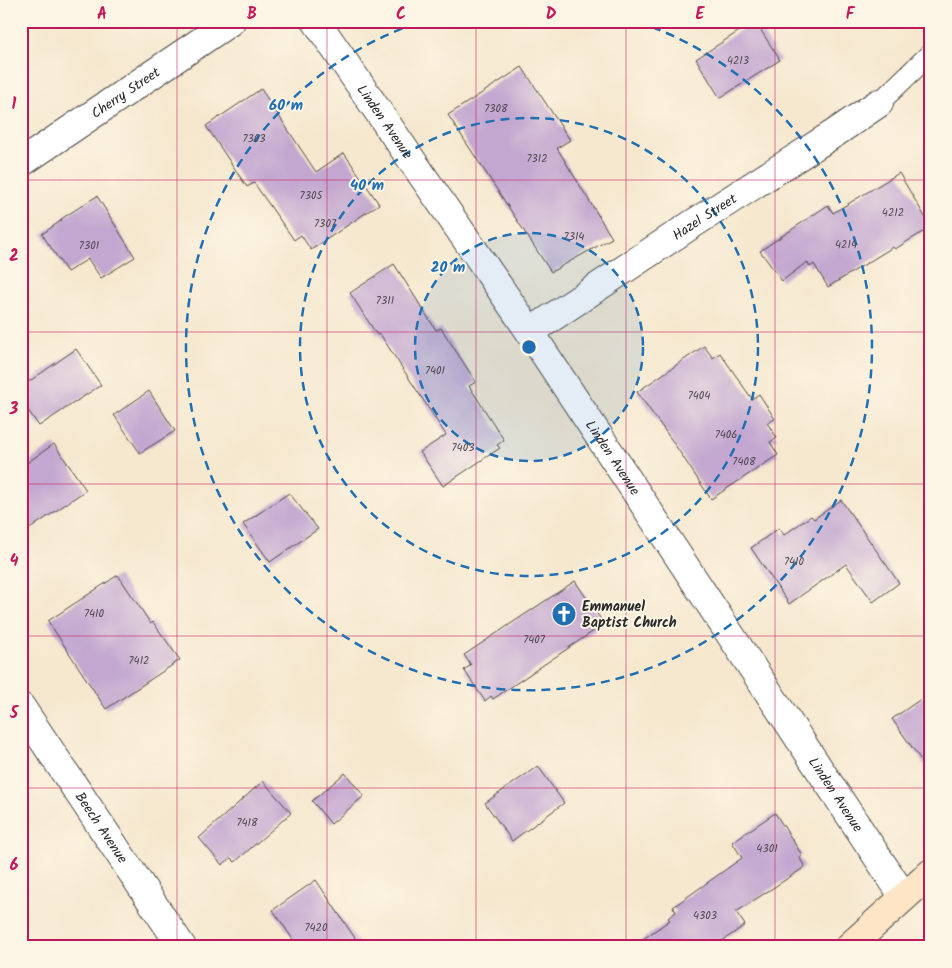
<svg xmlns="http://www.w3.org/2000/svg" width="952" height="968" font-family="Kalam,sans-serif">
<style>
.building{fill:#c3a7d0}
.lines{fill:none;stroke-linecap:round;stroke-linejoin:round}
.lane-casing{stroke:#494744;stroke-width:22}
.street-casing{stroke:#494744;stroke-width:30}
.secondary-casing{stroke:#494744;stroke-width:30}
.lane{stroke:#fff;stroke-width:20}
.street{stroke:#fff;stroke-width:28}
.secondary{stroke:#fee5c5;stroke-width:28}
.grid{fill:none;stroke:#c2185b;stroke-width:1;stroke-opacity:0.55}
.ring{fill:none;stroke:#1f6fb2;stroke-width:2.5;stroke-dasharray:9 6}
.labels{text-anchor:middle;stroke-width:4;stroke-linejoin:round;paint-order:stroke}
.number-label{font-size:11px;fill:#514a54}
.street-label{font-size:14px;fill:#2b2b2b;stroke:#fcf5e5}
.poi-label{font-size:14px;font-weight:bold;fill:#2b2b2b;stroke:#fcf5e5;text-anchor:start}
.centre{fill:#1f6fb2;stroke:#fcf5e5;stroke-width:2.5}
.ring-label{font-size:15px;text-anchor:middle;font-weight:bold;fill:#1f6fb2;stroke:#fcf5e5;stroke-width:4;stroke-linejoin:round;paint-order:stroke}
.neatline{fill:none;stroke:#c2185b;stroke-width:2}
.grid-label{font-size:16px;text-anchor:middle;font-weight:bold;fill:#c2185b}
</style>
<rect width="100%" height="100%" fill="#fcf5e5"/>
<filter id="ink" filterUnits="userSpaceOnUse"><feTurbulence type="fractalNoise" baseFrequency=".02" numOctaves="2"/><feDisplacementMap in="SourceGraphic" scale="10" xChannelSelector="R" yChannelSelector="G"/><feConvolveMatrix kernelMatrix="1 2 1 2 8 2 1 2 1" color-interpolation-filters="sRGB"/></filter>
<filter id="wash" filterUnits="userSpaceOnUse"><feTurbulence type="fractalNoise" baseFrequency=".0096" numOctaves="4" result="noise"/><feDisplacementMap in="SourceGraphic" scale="20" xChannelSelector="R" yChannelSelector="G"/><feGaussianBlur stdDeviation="1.12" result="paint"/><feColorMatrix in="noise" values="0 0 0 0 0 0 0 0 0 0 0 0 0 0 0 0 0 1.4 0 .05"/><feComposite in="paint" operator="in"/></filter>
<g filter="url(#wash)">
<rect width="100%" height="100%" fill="#f6e8cf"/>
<g id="blocks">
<!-- building -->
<g class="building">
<polygon points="755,21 780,60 720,98 696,59"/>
<polygon points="522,67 570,140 557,148 612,238 551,272 448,115"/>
<polygon points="261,89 316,172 344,153 379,204 311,250 301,235 294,240 254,183 247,187 206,126"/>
<polygon points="899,173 931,227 895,249 893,247 828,287 814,264 810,267 807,262 782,281 760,251 828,205 833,213"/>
<polygon points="97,196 135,257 101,278 88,259 67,272 42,234 62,220 61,219"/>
<polygon points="394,264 436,330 441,328 476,382 469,386 504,440 497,445 500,448 443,486 420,452 446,435 380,334 377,335 350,293"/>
<polygon points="704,346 713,358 720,353 752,399 759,394 775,419 767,423 777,438 770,442 778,455 711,499 673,442 637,392"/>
<polygon points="76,349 101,385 39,426 21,400 21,387"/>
<polygon points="149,391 175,431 140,453 114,415"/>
<polygon points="54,444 86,490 21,535 21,467"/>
<polygon points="289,493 318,529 270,562 243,524"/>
<polygon points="841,500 899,583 873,602 846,564 789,604 751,548 779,528 784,535 811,516 814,519"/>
<polygon points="118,575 151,624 153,622 180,660 106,709 48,621"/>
<polygon points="575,581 604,624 493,699 491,696 485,701 464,670 471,665 464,655"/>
<polygon points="931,692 931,774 892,719"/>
<polygon points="538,766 564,803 512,841 485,803"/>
<polygon points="345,773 364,796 331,824 312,801"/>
<polygon points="263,781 291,813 235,862 231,858 222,865 199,838"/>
<polygon points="775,813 802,855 799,857 805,867 736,912 745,925 714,947 632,947 670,920 668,918 676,912 673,907 742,858 732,842"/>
<polygon points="316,880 361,947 298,947 273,910"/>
</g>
</g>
</g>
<g filter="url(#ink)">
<use href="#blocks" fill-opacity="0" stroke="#494744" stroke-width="1"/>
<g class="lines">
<defs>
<polyline id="lane" points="879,103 931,53"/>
<g id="street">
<path id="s1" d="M316,21L530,332L904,897"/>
<path id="s2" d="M21,163L231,21"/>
<path id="s3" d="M530,332L691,225L835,133L879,103"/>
<path id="s4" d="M21,707L182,947"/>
</g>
<polyline id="secondary" points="849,947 931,873"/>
</defs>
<!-- lane casing -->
<use href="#lane" class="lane-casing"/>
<!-- street casing -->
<use href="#street" class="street-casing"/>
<!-- secondary casing -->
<use href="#secondary" class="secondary-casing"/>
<!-- lane -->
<use href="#lane" class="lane"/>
<!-- street -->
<use href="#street" class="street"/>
<!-- secondary -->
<use href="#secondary" class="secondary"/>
</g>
</g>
<!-- grid -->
<path class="grid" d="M177,21V947M327,21V947M476,21V947M626,21V947M775,21V947M21,180H931M21,332H931M21,484H931M21,636H931M21,788H931"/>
<!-- distance rings -->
<circle cx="529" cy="347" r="114" fill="#1f6fb2" fill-opacity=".12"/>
<g class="ring">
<circle cx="529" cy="347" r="114"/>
<circle cx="529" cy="347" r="229"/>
<path d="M638 22A343 343 0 1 1 420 22"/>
</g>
<!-- icons -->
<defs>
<symbol id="church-disc" viewBox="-11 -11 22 22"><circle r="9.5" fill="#1f6fb2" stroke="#fcf5e5"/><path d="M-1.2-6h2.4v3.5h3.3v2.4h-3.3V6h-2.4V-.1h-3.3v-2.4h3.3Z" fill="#fff"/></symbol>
</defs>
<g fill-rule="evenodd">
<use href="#church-disc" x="550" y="600" width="28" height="28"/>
</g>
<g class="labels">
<!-- number labels -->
<g class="number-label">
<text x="738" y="64">4213</text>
<text x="496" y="112">7308</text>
<text x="254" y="142">7303</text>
<text x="537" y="162">7312</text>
<text x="311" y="199">7305</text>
<text x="893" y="216">4212</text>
<text x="325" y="227">7307</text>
<text x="574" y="240">7314</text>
<text x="846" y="248">4214</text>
<text x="89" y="249">7301</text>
<text x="385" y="304">7311</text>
<text x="435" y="374">7401</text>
<text x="699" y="399">7404</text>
<text x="726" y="438">7406</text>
<text x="463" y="451">7403</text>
<text x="744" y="465">7408</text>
<text x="794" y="565">7410</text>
<text x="94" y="617">7410</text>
<text x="534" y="643">7407</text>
<text x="139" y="664">7412</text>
<text x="247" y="826">7418</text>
<text x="767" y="852">4301</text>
<text x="705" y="919">4303</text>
<text x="316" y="931">7420</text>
</g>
<!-- street labels -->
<g class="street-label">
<text dy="5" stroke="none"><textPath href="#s2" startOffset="126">Cherry Street</textPath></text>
<text dy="5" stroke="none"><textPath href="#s1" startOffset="122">Linden Avenue</textPath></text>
<text dy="5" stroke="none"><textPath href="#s3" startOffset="209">Hazel Street</textPath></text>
<text dy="5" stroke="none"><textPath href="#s1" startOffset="528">Linden Avenue</textPath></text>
<text dy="5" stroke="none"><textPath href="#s1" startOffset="932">Linden Avenue</textPath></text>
<text dy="5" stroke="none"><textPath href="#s4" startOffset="145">Beech Avenue</textPath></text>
</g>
<!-- poi labels -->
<g class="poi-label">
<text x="582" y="611">Emmanuel<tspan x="582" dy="16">Baptist Church</tspan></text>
</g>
</g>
<circle cx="529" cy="347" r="8" class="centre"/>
<g class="ring-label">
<text x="286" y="110">60 m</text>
<text x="367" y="190">40 m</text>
<text x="448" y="272">20 m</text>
</g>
<!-- margin -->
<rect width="952" height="968" fill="none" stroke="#fcf5e5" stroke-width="55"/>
<rect x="28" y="28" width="896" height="912" class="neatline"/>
<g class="grid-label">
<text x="102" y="19">A</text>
<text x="252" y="19">B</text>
<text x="401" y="19">C</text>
<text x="551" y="19">D</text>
<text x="700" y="19">E</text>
<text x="850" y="19">F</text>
<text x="14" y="109">1</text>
<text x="14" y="261">2</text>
<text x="14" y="414">3</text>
<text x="14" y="566">4</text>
<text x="14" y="718">5</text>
<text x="14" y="870">6</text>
</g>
</svg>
